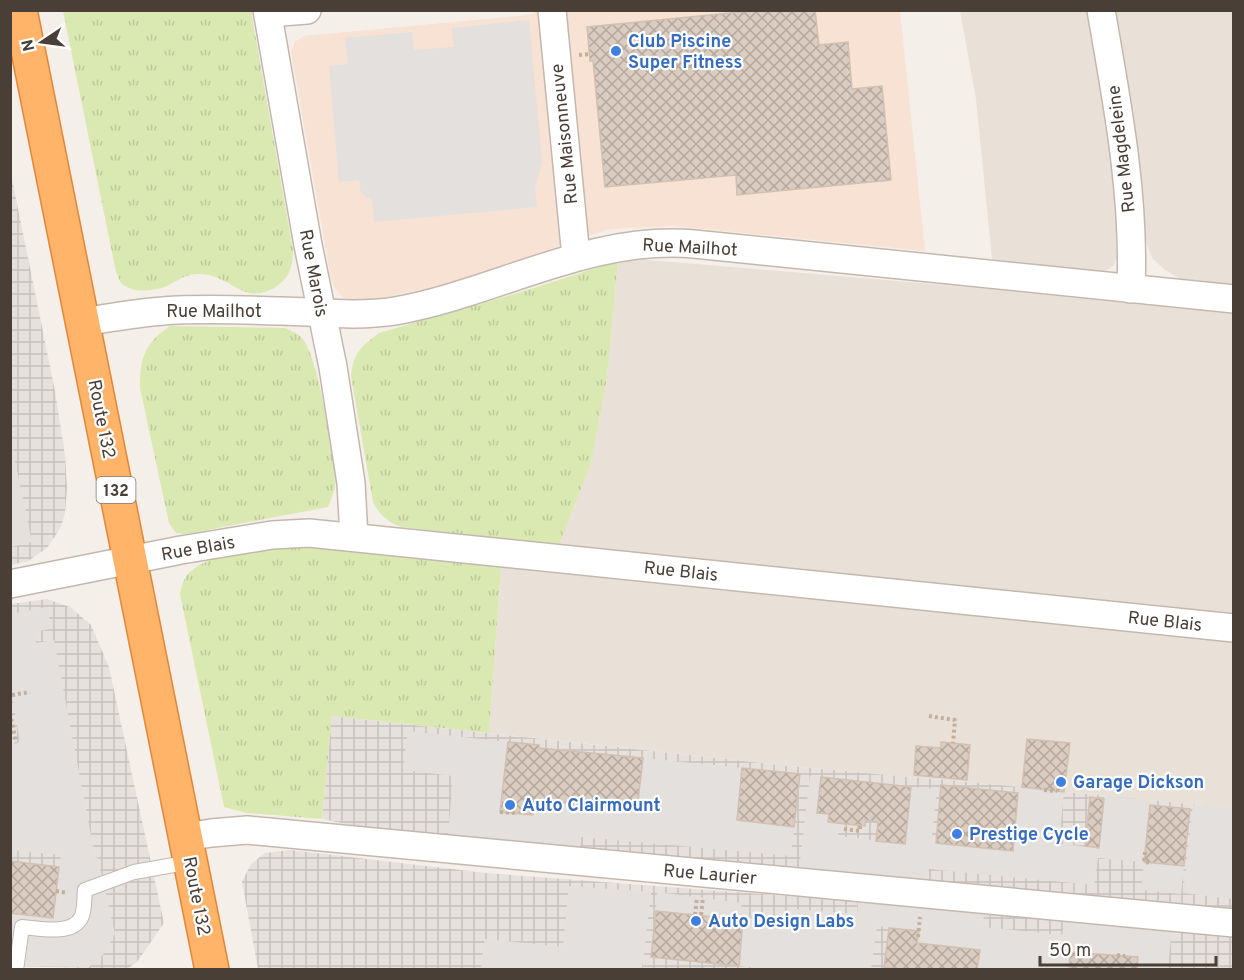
<svg xmlns="http://www.w3.org/2000/svg" width="1244" height="980" font-family="Overpass,sans-serif">
<style>
.residential{fill:#e9e0d7}
.commercial{fill:#f7e2d4}
.industrial{fill:url(#industrial-grid)}
.grass{fill:url(#grass-tufts)}
.parking{fill:#e3e0de}
.building{fill:url(#building-cross-hatch);stroke:#d2c0b1;stroke-width:1.5}
.lines{fill:none;stroke-linecap:round;stroke-linejoin:round}
.lane-casing{stroke:#c4b8ae;stroke-width:16}
.street-casing{stroke:#c4b8ae;stroke-width:30}
.highway-casing{stroke:#e18637;stroke-width:36}
.path{stroke:#c3af9c;stroke-width:4;stroke-dasharray:3 3;stroke-linecap:butt}
.lane{stroke:#fff;stroke-width:14}
.street{stroke:#fff;stroke-width:27}
.highway{stroke:#ffb46a;stroke-width:33}
.shop-dot{fill:#3f7fe0;stroke:#fff;stroke-width:2}
.labels{text-anchor:middle;stroke-width:4.5;stroke-linejoin:round;paint-order:stroke}
.shield{fill:#fff;stroke:#807973;stroke-width:1.5}
.shield-label{font-size:16px;font-weight:bold;fill:#493f37}
.shop-label{font-size:18px;font-weight:bold;fill:#366cbe;stroke:#fff;text-anchor:start}
.street-label{font-size:18px;fill:#493f37;stroke:#fff}
</style>
<defs>
<pattern id="industrial-grid" width="8" height="8" patternUnits="userSpaceOnUse" patternTransform="scale(1.5)"><rect width="8" height="8" fill="#e7e1de"/><path d="M0 4h8M4 0v8" fill="none" stroke="#c8c2bf"/></pattern>
<pattern id="grass-tufts" width="24" height="20" patternUnits="userSpaceOnUse" patternTransform="scale(1.5)"><rect width="24" height="20" fill="#dae9b1"/><path d="M3 7l-1-3M5 7V3M7 7l1-3M15 17l-1-3M17 17v-4M19 17l1-3" fill="none" stroke="#bdc999"/></pattern>
<pattern id="building-cross-hatch" width="8" height="8" patternUnits="userSpaceOnUse" patternTransform="scale(1.5)"><rect width="8" height="8" fill="#daccc1"/><path d="M0 0l8 8M0 8l8-8" fill="none" stroke="#b3a79e"/></pattern>
</defs>
<rect width="100%" height="100%" fill="#f5efe9"/>
<!-- residential -->
<g class="residential">
<polygon points="960,11 1090,11 1114,160 1119,253 1114,265 1106,271 1097,272 992,259 976,99"/>
<polygon points="1113,11 1233,11 1233,288 1201,285 1180,279 1165,270 1153,259 1146,242"/>
<polygon points="625,258 979,288 1233,314 1233,614 559,545 591,463 607,378 618,261"/>
<polygon points="501,567 1233,641 1233,808 1064,792 1070,744 1027,739 1022,787 788,766 489,733"/>
</g>
<!-- commercial -->
<polygon class="commercial" points="537,11 900,11 925,251 674,226 628,228 607,230 445,284 377,299 356,301 344,298 336,290 331,279 291,51 295,42 304,36 529,15"/>
<!-- industrial -->
<g class="industrial">
<polygon points="10,169 55,391 65,455 67,488 65,513 61,527 47,548 28,561 11,565"/>
<polygon points="47,599 70,607 91,625 109,667 164,923 137,962 127,969 11,966 11,604"/>
<polygon points="332,716 788,766 1021,787 1027,739 1070,743 1065,792 1233,808 1233,911 448,836 355,826 322,819"/>
<polygon points="290,850 486,873 1065,917 1233,933 1233,969 258,969 242,882 251,864 265,853"/>
</g>
<!-- grass -->
<g class="grass">
<path d="M63,11H251L293,250C293,266 290,277 277,286C243,309 231,272 196,274C182,275 174,284 162,288C151,291 132,293 122,284C119,281 118,275 116,272Z"/>
<path d="M618,261L607,378L591,463L559,545L402,527C388,522 380,516 373,502L351,376C353,353 361,347 379,333L518,293Z"/>
<path d="M170,326L285,328C289,330 297,333 301,337C317,351 333,451 336,476C336,487 332,498 328,507L186,534L176,533L169,523L140,388C140,358 144,344 170,326Z"/>
<path d="M295,543L501,567L489,733L332,716L322,819L247,813L224,807L180,594C181,590 182,584 184,580C198,552 267,548 295,543Z"/>
</g>
<!-- parking -->
<g class="parking">
<polygon points="529,20 542,162 535,189 537,207 374,222 372,200 361,193 359,180 339,182 329,66 348,64 345,38 412,32 414,50 454,47 452,28"/>
<polygon points="10,437 32,542 11,547 10,547"/>
<polygon points="47,607 51,629 34,632 36,643 54,640 95,857 98,858 115,934 103,955 89,967 11,966 11,913 53,918 61,855 11,850 11,744 20,742 11,689 11,614"/>
<polygon points="408,731 508,742 501,812 532,815 534,800 637,810 643,758 742,768 737,820 794,827 791,856 581,837 580,849 448,836 453,776 403,770"/>
<polygon points="810,776 821,777 817,813 829,814 828,822 839,823 838,836 905,844 911,787 937,789 931,843 1012,851 1019,787 1064,792 1059,844 1099,848 1104,796 1150,800 1144,862 1184,866 1181,894 1141,890 1144,862 1098,858 1094,885 929,869 927,882 799,870"/>
<polygon points="1193,805 1233,808 1233,899 1183,893"/>
<polygon points="569,886 651,892 642,969 481,969 485,939 563,947"/>
<polygon points="657,892 742,903 740,920 656,911"/>
<polygon points="858,901 984,911 983,927 1062,935 1065,917 1172,927 1168,969 1137,969 1137,957 1071,952 1069,969 978,968 979,950 917,943 919,931 877,926 871,969 773,970 739,966 743,917 794,922 795,909 857,914"/>
</g>
<!-- building -->
<g class="building">
<polygon points="761,10 815,10 819,45 848,42 852,89 882,86 891,180 737,195 736,175 605,187 593,61 590,61 587,27"/>
<polygon points="1027,739 1070,743 1064,792 1022,787"/>
<polygon points="508,742 539,745 539,748 643,758 637,810 534,800 533,815 500,812"/>
<polygon points="941,742 970,745 967,780 914,775 916,746 941,748"/>
<polygon points="742,768 800,774 794,827 737,820"/>
<polygon points="821,777 911,787 905,844 876,841 878,822 866,820 865,826 828,822 829,814 817,813"/>
<polygon points="941,785 1018,793 1013,851 936,843"/>
<polygon points="1090,797 1104,799 1099,848 1085,846"/>
<polygon points="1150,805 1190,809 1184,866 1144,862"/>
<polygon points="10,861 59,867 53,918 10,913"/>
<polygon points="656,911 743,920 739,966 651,957"/>
<polygon points="889,928 919,931 917,943 980,950 977,970 910,970 884,967"/>
<polygon points="1070,952 1138,957 1137,970 1069,970"/>
</g>
<g class="lines">
<defs>
<path id="lane" d="M16,970L22,927C38,928 71,936 81,918C85,911 84,898 85,890L134,872L191,862"/>
<g id="street">
<polyline points="267,10 308,245 333,367 351,483 354,537"/>
<polyline points="552,10 576,257"/>
<path d="M1101,10C1117,102 1135,195 1131,289"/>
<polyline points="268,13 307,10"/>
<path d="M82,322C109,318 136,313 163,311C203,308 242,310 282,311C319,312 357,317 395,311C496,293 589,235 694,244L1234,299"/>
<polyline points="10,584 181,550 272,535 309,533 1234,628"/>
<polyline points="186,837 211,833 247,830 1234,923"/>
</g>
<polyline id="highway" points="20,10 212,970"/>
</defs>
<!-- lane casing -->
<use href="#lane" class="lane-casing"/>
<!-- street casing -->
<use href="#street" class="street-casing"/>
<!-- highway casing -->
<use href="#highway" class="highway-casing"/>
<!-- path -->
<g class="path">
<polyline points="579,55 590,54"/>
<polyline points="12,695 30,692"/>
<polyline points="10,713 16,743"/>
<polyline points="929,716 955,720 953,743"/>
<polyline points="1044,790 1057,791"/>
<polyline points="500,812 515,813"/>
<polyline points="844,829 860,831 860,826"/>
<polyline points="1145,852 1144,862 1152,863"/>
<polyline points="56,891 67,893"/>
<polyline points="695,915 697,898"/>
<polyline points="701,915 703,898"/>
<polyline points="918,937 920,917"/>
<polyline points="1117,955 1125,956"/>
</g>
<!-- lane -->
<use href="#lane" class="lane"/>
<!-- street -->
<use href="#street" class="street"/>
<!-- highway -->
<use href="#highway" class="highway"/>
</g>
<!-- markers -->
<g class="shop-dot">
<circle cx="616" cy="51" r="6"/>
<circle cx="1061" cy="782" r="6"/>
<circle cx="510" cy="805" r="6"/>
<circle cx="957" cy="834" r="6"/>
<circle cx="696" cy="921" r="6"/>
</g>
<g class="labels">
<!-- shield labels -->
<rect class="shield" x="96.5" y="477" width="39" height="26" rx="4.5"/>
<g class="shield-label">
<text x="116" y="496">132</text>
</g>
<!-- shop labels -->
<g class="shop-label">
<text x="628" y="47">Club Piscine<tspan x="628" dy="21">Super Fitness</tspan></text>
<text x="1073" y="788">Garage Dickson</text>
<text x="522" y="811">Auto Clairmount</text>
<text x="969" y="840">Prestige Cycle</text>
<text x="708" y="927">Auto Design Labs</text>
</g>
<!-- street labels -->
<g class="street-label">
<text transform="translate(564 134) rotate(-96)" y="6">Rue Maisonneuve</text>
<text transform="translate(1121 149) rotate(-97)" y="6">Rue Magdeleine</text>
<text transform="translate(690 247) rotate(3)" y="6">Rue Mailhot</text>
<text transform="translate(314 273) rotate(79)" y="6">Rue Marois</text>
<text x="214" y="317">Rue Mailhot</text>
<text transform="translate(102 419) rotate(79)" y="6">Route 132</text>
<text transform="translate(198 548) rotate(-10)" y="6">Rue Blais</text>
<text transform="translate(681 571) rotate(6)" y="6">Rue Blais</text>
<text transform="translate(1165 621) rotate(6)" y="6">Rue Blais</text>
<text transform="translate(710 874) rotate(5)" y="6">Rue Laurier</text>
<text transform="translate(197 896) rotate(79)" y="6">Route 132</text>
</g>
</g>
<!-- border -->
<rect width="1244" height="980" fill="none" stroke="#493f37" stroke-width="24"/>
<!-- north arrow -->
<g transform="translate(42 42) rotate(257)" stroke="#ffffff" stroke-width="4.5" paint-order="stroke">
<path d="M0-4.5L10 22L0 15L-10 22Z" fill="#493f37"/>
<text y="-9" font-size="16" font-weight="bold" text-anchor="middle" fill="#493f37">N</text>
</g>
<!-- scale -->
<path d="M1040 956v9h176v-9" fill="none" stroke="#493f37" stroke-width="3"/>
<text x="1049" y="956" font-size="18" fill="#493f37" stroke="#ffffff" stroke-width="4.5" paint-order="stroke">50 m</text>
</svg>
